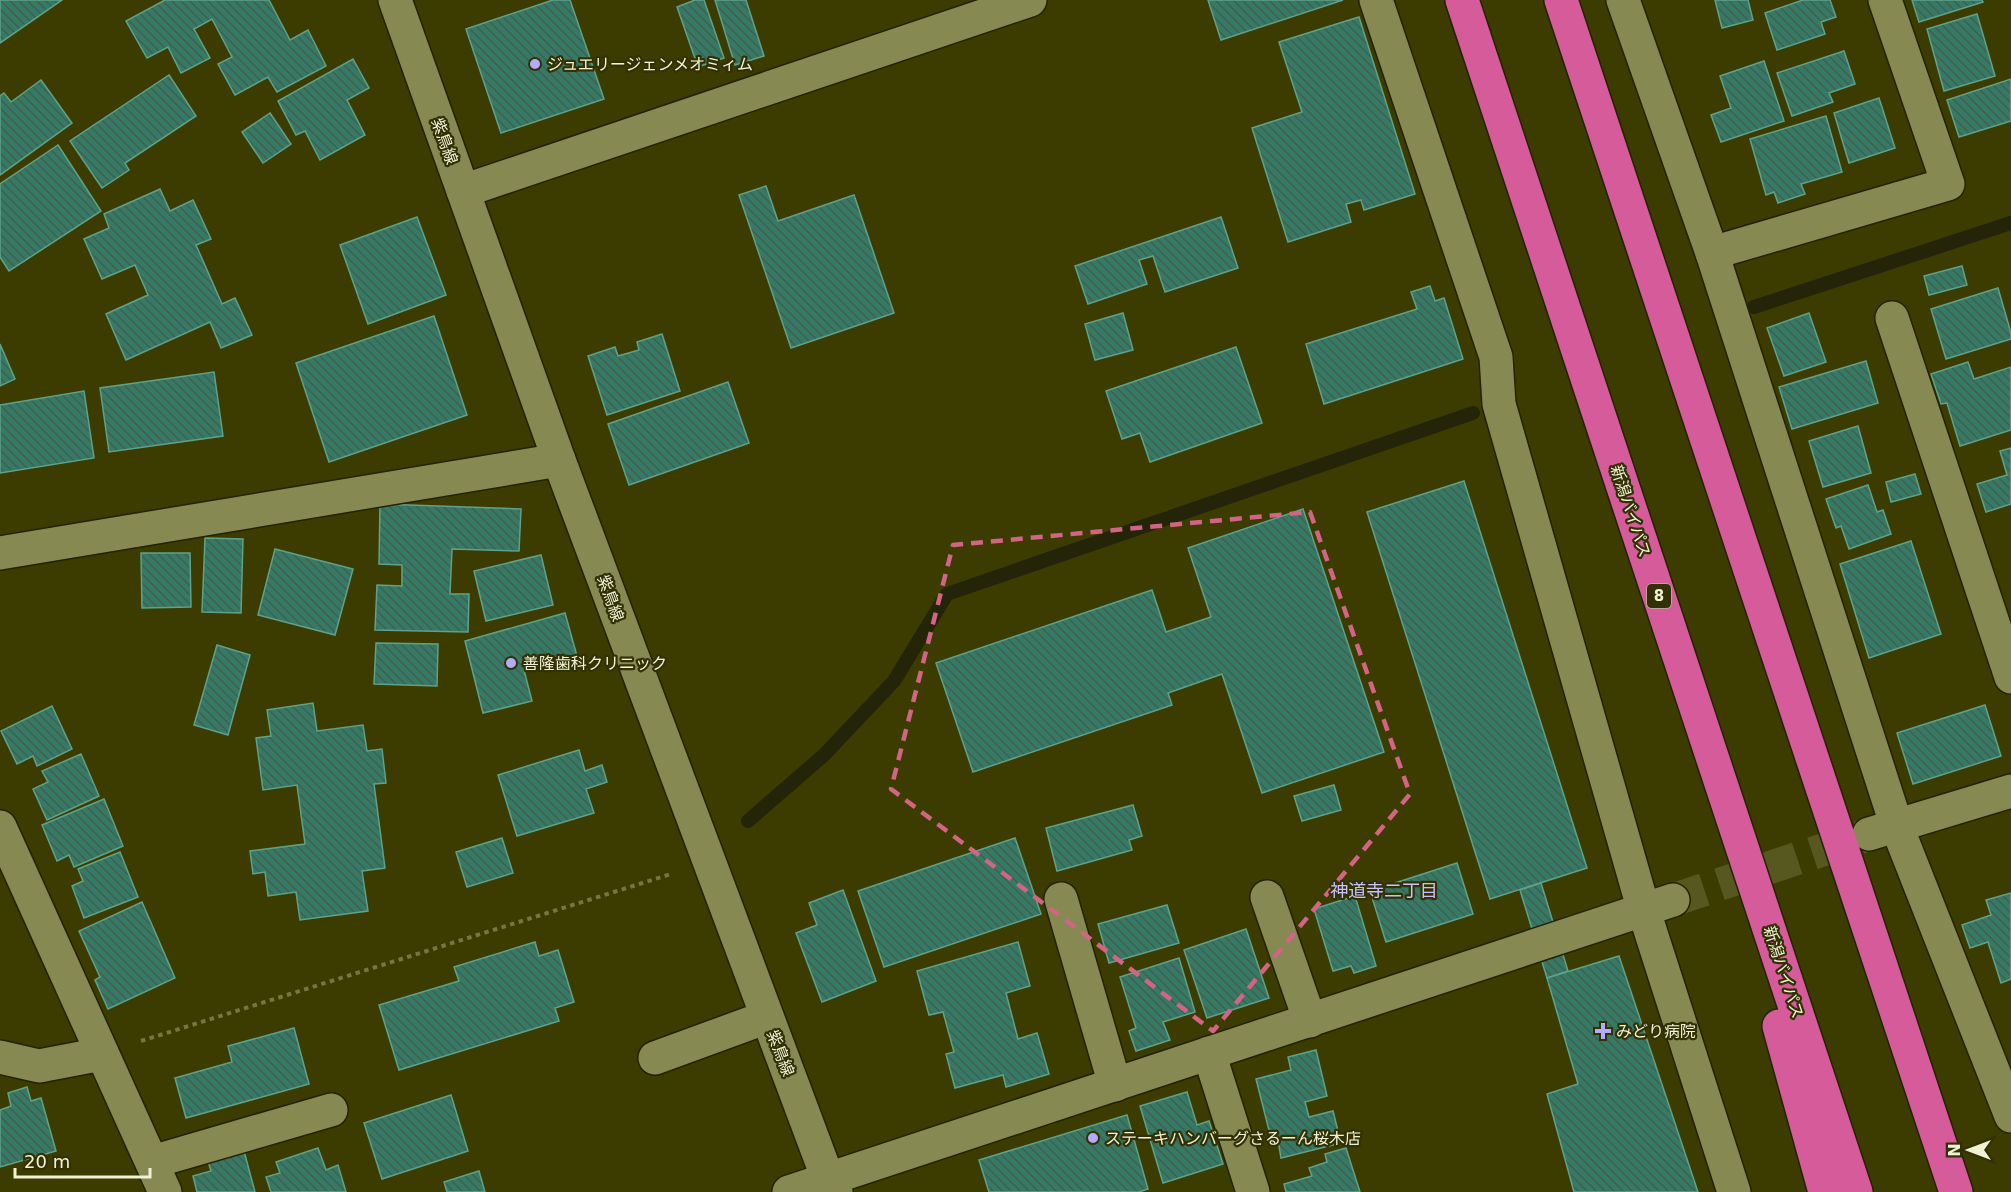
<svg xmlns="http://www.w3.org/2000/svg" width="2011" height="1192" font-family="'DejaVu Sans','Noto Sans JP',sans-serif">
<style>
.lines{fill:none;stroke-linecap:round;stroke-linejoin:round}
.stream{stroke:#232408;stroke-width:14}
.building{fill:url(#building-back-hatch);stroke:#5fa28b;stroke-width:1.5}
.minor-tunnel{stroke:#575720;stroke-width:33;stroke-dasharray:33 16;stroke-linecap:butt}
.minor-casing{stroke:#222205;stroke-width:36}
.highway-casing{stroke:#222205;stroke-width:36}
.path{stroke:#757644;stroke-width:4;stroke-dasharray:4.5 4.5;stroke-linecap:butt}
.minor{stroke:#878952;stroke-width:33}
.highway{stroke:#d65b9b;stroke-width:33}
.marked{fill:none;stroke:#d26486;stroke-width:4.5;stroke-dasharray:12 8;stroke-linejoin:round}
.poi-dot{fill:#b6abf8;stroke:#313105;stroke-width:2}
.labels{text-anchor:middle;stroke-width:4.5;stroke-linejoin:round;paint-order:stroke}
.shield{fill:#313105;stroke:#b7b897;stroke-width:1.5}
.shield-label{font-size:15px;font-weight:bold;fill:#f0f2d5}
.poi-label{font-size:16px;fill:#f0f2d5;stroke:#313105;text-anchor:start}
.street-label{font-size:16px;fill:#f0f2d5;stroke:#313105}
.neighbourhood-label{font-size:18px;fill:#c7c0f9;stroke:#313105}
</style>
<defs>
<pattern id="building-back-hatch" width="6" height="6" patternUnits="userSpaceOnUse" patternTransform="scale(1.5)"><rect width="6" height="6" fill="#367964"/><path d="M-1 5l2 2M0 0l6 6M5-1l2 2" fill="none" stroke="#405f50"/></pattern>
</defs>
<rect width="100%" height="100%" fill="#3c3c00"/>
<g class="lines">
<!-- stream -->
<g class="stream">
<polyline points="1754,307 2011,223"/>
<polyline points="748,821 824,755 894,681 947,594 1473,413"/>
</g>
</g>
<!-- building -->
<g class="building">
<polygon points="0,0 62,0 0,43"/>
<polygon points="165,0 269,0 290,40 308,30 326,66 277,92 268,77 235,95 218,64 232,57 212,19 194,29 210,58 181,73 168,47 147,58 126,21"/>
<polygon points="553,0 570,0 604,99 501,133 466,29"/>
<polygon points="695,0 704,0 724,58 698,67 677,7"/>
<polygon points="715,0 746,0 764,56 735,65"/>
<polygon points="1208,0 1343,0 1221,40"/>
<polygon points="1715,0 1748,0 1753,20 1722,28"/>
<polygon points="1803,0 1830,0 1836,17 1821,22 1825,34 1777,50 1765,13"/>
<polygon points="1912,0 1982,0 1983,2 1919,22"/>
<polygon points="1977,14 1995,76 1944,91 1927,29"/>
<polygon points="1359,17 1415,194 1364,210 1361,200 1346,204 1351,222 1288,242 1252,128 1302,112 1279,42"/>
<polygon points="1844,51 1855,84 1829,93 1833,102 1792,116 1777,73"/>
<polygon points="353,59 369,88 347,100 365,135 320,160 305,131 296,135 278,101"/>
<polygon points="1764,61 1784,121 1721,142 1711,115 1731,108 1720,76"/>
<polygon points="169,75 196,116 125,163 129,170 102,188 70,141"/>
<polygon points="2011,79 2011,121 1959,137 1947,100"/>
<polygon points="41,80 72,123 0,175 0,96 4,93 11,102"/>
<polygon points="1879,98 1895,148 1849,163 1834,113"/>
<polygon points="270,113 291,144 263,163 242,132"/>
<polygon points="1826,116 1842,172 1801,184 1805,194 1778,203 1774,192 1766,195 1750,139"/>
<polygon points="58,145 101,211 9,271 0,257 0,184"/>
<polygon points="766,186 778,221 854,195 894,313 791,348 739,195"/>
<polygon points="160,189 170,211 193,200 211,239 196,245 222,304 235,298 252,335 221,348 210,322 126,360 106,314 148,295 135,265 102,279 84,239 109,228 104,214"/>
<polygon points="417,217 446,295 368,324 340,245"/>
<polygon points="1221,217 1238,268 1165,292 1153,256 1139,260 1147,284 1088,304 1075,266"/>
<polygon points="1962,266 1967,285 1929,295 1924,276"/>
<polygon points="1430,286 1435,301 1444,298 1463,359 1324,404 1306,344 1417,309 1411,292"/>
<polygon points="1998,288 2011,333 2011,339 1946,359 1931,309"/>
<polygon points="1123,313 1133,350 1095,360 1085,324"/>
<polygon points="1809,313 1826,362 1784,376 1767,328"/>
<polygon points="434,316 467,415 329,462 296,363"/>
<polygon points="662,334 680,391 607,415 588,356 615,347 618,356 639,350 637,342"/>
<polygon points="0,344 15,379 0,386"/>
<polygon points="1236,347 1262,423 1150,462 1140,433 1122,439 1106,391"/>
<polygon points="1866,361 1878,403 1792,429 1779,387"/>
<polygon points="1968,362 1974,379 2011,367 2011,430 1960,446 1947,403 1941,404 1931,374"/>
<polygon points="214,372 223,436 109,452 100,388"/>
<polygon points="728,382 749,443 629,485 608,424"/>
<polygon points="84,391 94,458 0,473 0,405"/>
<polygon points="1858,426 1871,473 1823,487 1809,441"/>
<polygon points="2011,448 2011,504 1986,512 1977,484 2007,475 2000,451"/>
<polygon points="1915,474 1921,494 1891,502 1886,482"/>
<polygon points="1464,481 1587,868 1490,899 1367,512"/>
<polygon points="1868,485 1877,512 1883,510 1891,534 1849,549 1841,526 1836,528 1826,499"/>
<polygon points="380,504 521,509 519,551 452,549 450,594 469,594 468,632 375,630 377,585 402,586 402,565 379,564"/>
<polygon points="1303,509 1384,752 1262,793 1222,674 1168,693 1172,705 973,772 936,663 1152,590 1166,632 1211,617 1188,548"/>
<polygon points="205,538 243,539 241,613 202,612"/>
<polygon points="1911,541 1941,634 1869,658 1840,564"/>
<polygon points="275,549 353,569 335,635 258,615"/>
<polygon points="141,553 190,553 191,607 142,608"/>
<polygon points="541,555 553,605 486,621 474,571"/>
<polygon points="565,613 577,656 524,670 532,701 483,713 465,641"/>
<polygon points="376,643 438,644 437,686 374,684"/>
<polygon points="217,645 250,655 228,735 194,725"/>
<polygon points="313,703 317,731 363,725 367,751 382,749 386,783 374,784 385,868 362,871 368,911 300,920 296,892 268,896 265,872 253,874 250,851 305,844 297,785 263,790 256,738 271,736 267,710"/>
<polygon points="1985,705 2001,756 1913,784 1897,733"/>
<polygon points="52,706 72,749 37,766 33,756 17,764 1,731"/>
<polygon points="579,750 585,771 602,765 607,782 586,789 594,813 517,836 498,775"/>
<polygon points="81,754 99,796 47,820 33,789 48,782 42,771"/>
<polygon points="1334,785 1341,810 1302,821 1294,796"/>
<polygon points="104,799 123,846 74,867 69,855 57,861 42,825"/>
<polygon points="1133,805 1142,836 1129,840 1132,850 1057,871 1046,828"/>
<polygon points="502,838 513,873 467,887 456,852"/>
<polygon points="1015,838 1041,914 884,967 858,891"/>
<polygon points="120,852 138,897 84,918 72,886 83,881 78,869"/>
<polygon points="1457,863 1473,914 1386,942 1370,891"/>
<polygon points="1541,883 1568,971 1547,978 1520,890"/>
<polygon points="843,890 876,981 822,1002 796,933 817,925 809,903"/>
<polygon points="2011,893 2011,979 2001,983 1988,942 1970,948 1962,925 1991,915 1986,900"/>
<polygon points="1355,896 1376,966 1354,973 1351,966 1333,971 1314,909"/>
<polygon points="142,902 175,978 108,1009 95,980 100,977 79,931"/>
<polygon points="1167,905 1179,943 1109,963 1098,924"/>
<polygon points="1246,929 1269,998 1207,1018 1184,950"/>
<polygon points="535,942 539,956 558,950 574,1002 555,1008 559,1021 399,1070 379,1005 459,981 454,967"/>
<polygon points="1018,942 1030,986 1006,993 1018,1039 1037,1033 1049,1074 1006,1087 1003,1075 955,1088 946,1054 954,1052 943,1012 929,1015 917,971"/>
<polygon points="1619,956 1698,1192 1574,1192 1547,1094 1578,1084 1547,978"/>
<polygon points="1179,958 1195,1012 1163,1022 1170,1040 1136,1051 1129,1031 1136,1028 1120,977"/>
<polygon points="294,1028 309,1084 186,1118 175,1078 232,1062 228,1046"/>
<polygon points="1316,1050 1327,1096 1305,1102 1309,1117 1333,1111 1341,1143 1281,1158 1278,1140 1272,1142 1256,1079 1291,1070 1288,1057"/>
<polygon points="27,1087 31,1101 41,1098 56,1151 0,1167 0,1110 11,1106 8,1093"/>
<polygon points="1187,1092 1197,1125 1209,1121 1223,1164 1163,1183 1140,1106"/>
<polygon points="451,1095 468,1151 382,1179 364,1123"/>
<polygon points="1127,1115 1148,1189 1139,1192 989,1192 979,1160"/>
<polygon points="318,1148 326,1170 338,1165 346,1192 271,1192 266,1177 280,1173 276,1162"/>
<polygon points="1346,1148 1360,1192 1286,1192 1284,1184 1312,1176 1309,1168 1327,1162 1325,1154"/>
<polygon points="244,1151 255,1192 197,1192 193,1176 211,1171 208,1161"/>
<polygon points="479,1171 485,1192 447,1192 444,1182"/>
</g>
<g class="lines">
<!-- minor-tunnel -->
<polyline class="minor-tunnel" points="1673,900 1867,835"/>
<defs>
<g id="minor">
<polyline points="395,0 559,460 828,1179 836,1192"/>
<polyline points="1376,0 1496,357 1499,404 1644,911 1734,1192"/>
<polyline points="1623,0 1712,253 1897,827 2011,1116"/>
<polyline points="463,191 1030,0"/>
<polyline points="1712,253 1948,184 1885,0"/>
<polyline points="1892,318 2011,677"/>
<polyline points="0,553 559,460"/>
<polyline points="0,827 165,1192"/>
<polyline points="1869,834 2011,791"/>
<polyline points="1267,897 1310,1021"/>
<polyline points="1061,899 1115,1085"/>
<polyline points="1209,1053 1253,1192"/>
<polyline points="0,1057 39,1066 102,1054"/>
<polyline points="655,1058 767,1017"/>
<polyline points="152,1162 331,1110"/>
<polyline points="789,1192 1673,900"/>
</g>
<g id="highway">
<polyline points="1462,0 1856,1192"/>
<polyline points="1561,0 1956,1192"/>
<polyline points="1779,1026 1825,1192"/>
</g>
</defs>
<!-- minor casing -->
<use href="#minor" class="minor-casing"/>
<!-- highway casing -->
<use href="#highway" class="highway-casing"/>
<!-- path -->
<polyline class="path" points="141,1041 671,874"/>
<!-- minor -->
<use href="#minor" class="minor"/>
<!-- highway -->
<use href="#highway" class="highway"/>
</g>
<!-- marked area -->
<path class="marked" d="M1310,512L1410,794L1213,1031L891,789L953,545Z"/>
<!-- markers -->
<g class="poi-dot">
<circle cx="535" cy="64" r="6"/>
<circle cx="511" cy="663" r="6"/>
<path d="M1600 1022h6v6h6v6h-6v6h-6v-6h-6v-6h6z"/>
<circle cx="1093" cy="1138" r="6"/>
</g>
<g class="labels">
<!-- shield labels -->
<rect class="shield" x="1647" y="584" width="24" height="24" rx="4.5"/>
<g class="shield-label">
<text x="1659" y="601">8</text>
</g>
<!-- poi labels -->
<g class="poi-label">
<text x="547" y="70">ジュエリージェンメオミィム</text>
<text x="523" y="669">善隆歯科クリニック</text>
<text x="1616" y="1037">みどり病院</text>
<text x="1105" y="1144">ステーキハンバーグさるーん桜木店</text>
</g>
<!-- street labels -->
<g class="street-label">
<text transform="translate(445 141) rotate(70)" y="6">紫鳥線</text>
<text transform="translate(1631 511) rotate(72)" y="6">新潟バイパス</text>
<text transform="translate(611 598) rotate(70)" y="6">紫鳥線</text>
<text transform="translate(1784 972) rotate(72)" y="6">新潟バイパス</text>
<text transform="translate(781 1053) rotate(69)" y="6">紫鳥線</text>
</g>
<!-- neighbourhood labels -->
<g class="neighbourhood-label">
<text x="1384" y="897">神道寺二丁目</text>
</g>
</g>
<!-- north arrow -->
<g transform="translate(1969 1150) rotate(270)" stroke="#313105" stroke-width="4.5" paint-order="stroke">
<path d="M0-4.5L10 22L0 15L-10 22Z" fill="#f0f2d5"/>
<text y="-9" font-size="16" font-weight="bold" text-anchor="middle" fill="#f0f2d5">N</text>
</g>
<!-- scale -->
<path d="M15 1168v9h135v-9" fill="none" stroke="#f0f2d5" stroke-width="3"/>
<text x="24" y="1168" font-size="18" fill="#f0f2d5" stroke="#313105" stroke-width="4.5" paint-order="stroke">20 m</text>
</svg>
